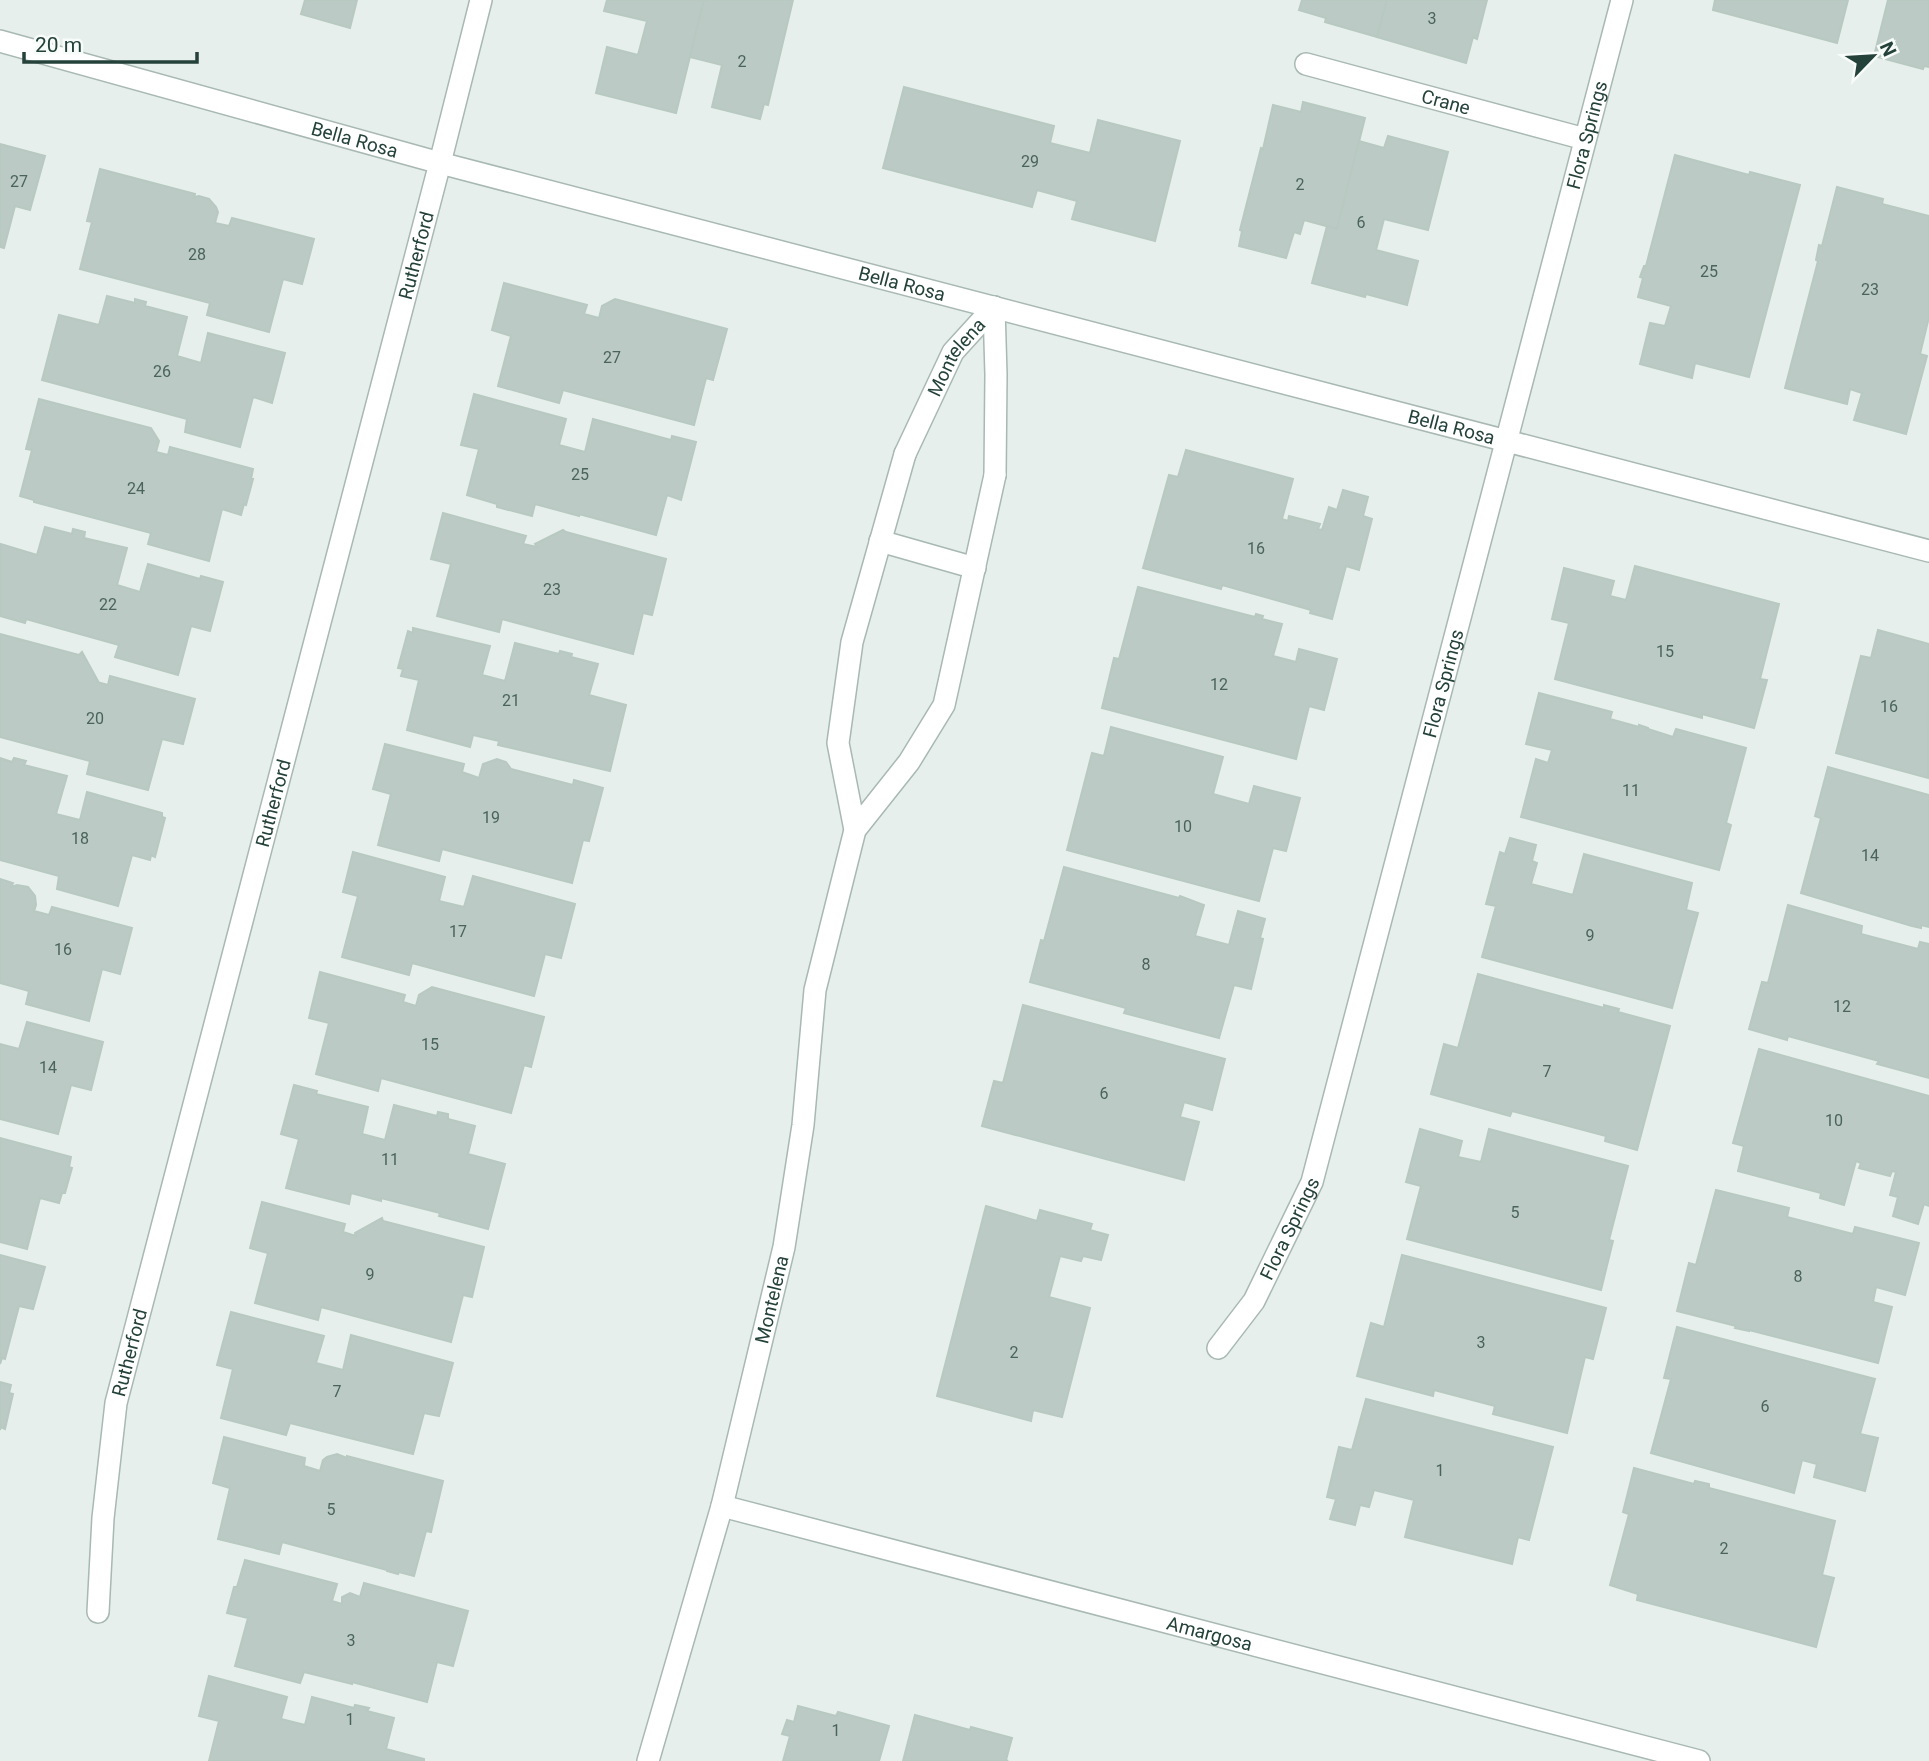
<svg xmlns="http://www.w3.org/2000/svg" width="1929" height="1761" font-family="Roboto,sans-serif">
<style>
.building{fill:#bbcac4;stroke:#b8c9c2;stroke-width:2}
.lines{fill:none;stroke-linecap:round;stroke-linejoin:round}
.minor-casing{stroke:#a8b8b2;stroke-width:24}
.tertiary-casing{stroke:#a8b8b2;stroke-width:24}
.minor{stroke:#fff;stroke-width:21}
.tertiary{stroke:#fff;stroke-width:21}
.labels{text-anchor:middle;stroke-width:6;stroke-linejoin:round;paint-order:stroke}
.number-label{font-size:16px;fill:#4a645c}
.street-label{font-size:19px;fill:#24423a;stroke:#f7fbf9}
</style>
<rect width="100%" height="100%" fill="#e6efeb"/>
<!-- building -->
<g class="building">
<polygon points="305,0 357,0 350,28 301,14"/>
<polygon points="607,0 704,0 676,113 596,93 607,47 638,55 647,21 604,11"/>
<polygon points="704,0 793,0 768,105 764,104 760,119 712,107 722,65 690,57"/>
<polygon points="1302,0 1387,0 1377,37 1325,22 1326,18 1299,10"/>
<polygon points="1387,0 1487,0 1477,39 1473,37 1466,63 1377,37"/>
<polygon points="1715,0 1848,0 1837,43 1713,10"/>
<polygon points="1888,0 1929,0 1929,67 1924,66 1923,69 1874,56"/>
<polygon points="904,87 1054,126 1050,143 1090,153 1098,120 1180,141 1155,241 1072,219 1077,201 1037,190 1032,207 883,168"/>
<polygon points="1303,102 1365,118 1337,229 1304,220 1300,234 1294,232 1286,258 1239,246 1242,231 1240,230 1261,148 1263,149 1273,105 1301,112"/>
<polygon points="1388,136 1448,152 1428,230 1384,219 1376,250 1418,261 1407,305 1366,294 1365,297 1312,283 1327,226 1337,229 1359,141 1384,148"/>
<polygon points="0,144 45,156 30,210 15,206 4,248 0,247"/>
<polygon points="1675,155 1749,175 1750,172 1800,185 1749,377 1695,363 1692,378 1640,364 1650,323 1665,326 1671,306 1638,297 1643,278 1640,277 1644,266 1646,266"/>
<polygon points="100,169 195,194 194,197 199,196 209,199 216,207 218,212 215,223 229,226 232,218 314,239 302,284 283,279 269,332 207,315 210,303 80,269 92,222 87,221"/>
<polygon points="1837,187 1883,199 1882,204 1929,216 1929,317 1920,354 1927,356 1906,434 1854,420 1862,393 1850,389 1847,404 1785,388 1818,261 1816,260 1819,245 1822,246"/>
<polygon points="504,283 587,305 584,314 599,318 602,306 615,299 727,329 713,380 706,378 694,425 563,390 559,403 498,386 511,336 492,330"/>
<polygon points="107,296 135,303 135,299 146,302 145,306 187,317 177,356 201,363 208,333 285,353 272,403 253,397 240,447 185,432 187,419 42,380 59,315 99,325"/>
<polygon points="474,394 566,419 559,445 585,452 593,419 671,440 672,436 696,442 681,500 667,495 656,535 579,514 579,516 535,504 532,516 497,507 497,504 467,495 479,449 461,445"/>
<polygon points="39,399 151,428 159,441 156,452 168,455 170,447 253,469 251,479 253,479 246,505 244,504 241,515 222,509 209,561 148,544 151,533 34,502 34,500 20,496 32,450 26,449"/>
<polygon points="1186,450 1293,479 1282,519 1288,521 1289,516 1320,524 1318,529 1322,530 1329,507 1337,510 1343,490 1368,497 1363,516 1372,519 1359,570 1346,566 1332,619 1310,613 1311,610 1222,585 1221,589 1143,568 1169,475 1178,477"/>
<polygon points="443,513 526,536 523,544 537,547 535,544 563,530 566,532 666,559 652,615 643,613 633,654 502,619 499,632 437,616 451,564 431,559"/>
<polygon points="45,527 72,534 73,529 85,532 84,538 127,548 117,585 140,592 148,564 200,579 201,576 223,582 210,631 191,626 178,675 115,657 119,645 26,619 25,623 0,616 1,544 37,555"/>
<polygon points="1635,566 1779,604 1760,679 1767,680 1754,728 1702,714 1702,718 1555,679 1569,623 1552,619 1564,568 1614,581 1610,596 1626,600"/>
<polygon points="1138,587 1255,617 1256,614 1263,616 1262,619 1282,624 1273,656 1296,662 1299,649 1337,659 1324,710 1309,706 1296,759 1102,708 1114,658 1119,659"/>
<polygon points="413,628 490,646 482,675 505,681 515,643 559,654 560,651 572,654 571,657 598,664 589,695 626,705 610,771 498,745 499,741 473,735 470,747 407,730 419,680 401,676 403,669 398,668 408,631 413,633"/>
<polygon points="1878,630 1929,644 1928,778 1836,753 1861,656 1871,658"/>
<polygon points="0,634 79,655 82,652 98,681 97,682 108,685 110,676 195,699 183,744 162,739 148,790 87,774 90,761 0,737"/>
<polygon points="1539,693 1612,712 1610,719 1639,727 1639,725 1648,728 1648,729 1673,737 1676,729 1746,748 1726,823 1731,825 1719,870 1521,817 1536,759 1548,763 1552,750 1526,744"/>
<polygon points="1111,727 1223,757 1213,794 1249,804 1254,786 1300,798 1286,851 1273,848 1259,901 1067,850 1092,753 1104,756"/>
<polygon points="385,744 464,764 462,772 479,778 483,764 497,759 506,762 511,769 573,785 574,780 603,788 589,841 583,840 572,883 442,849 439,861 378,845 391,794 373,789"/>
<polygon points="0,758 12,762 14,758 26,761 24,765 67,776 56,814 80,820 87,792 162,813 162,817 165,818 155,857 151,855 150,860 132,855 118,906 57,889 59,876 0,860"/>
<polygon points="1828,767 1929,795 1929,927 1921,925 1921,928 1912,926 1801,893 1821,818 1815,816"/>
<polygon points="1510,838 1536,845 1532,861 1537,863 1531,884 1573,895 1584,854 1692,883 1686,910 1698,913 1672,1008 1482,957 1496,906 1486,904 1500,852 1505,854"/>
<polygon points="353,852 445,877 439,901 464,907 473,876 575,904 561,958 545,954 534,996 412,963 409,975 342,957 358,896 343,892"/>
<polygon points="1064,867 1179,898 1180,896 1204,905 1195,936 1229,945 1238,911 1265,919 1260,938 1263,939 1251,989 1234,985 1219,1038 1124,1013 1126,1008 1030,982 1041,940 1044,941"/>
<polygon points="0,879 13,883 11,887 17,885 28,887 35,896 36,905 34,911 49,915 52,907 132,928 120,974 102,969 89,1021 26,1004 29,991 0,983"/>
<polygon points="1788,905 1862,926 1861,934 1918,949 1920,942 1929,944 1929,1078 1877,1064 1879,1061 1788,1036 1787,1040 1749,1029 1762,982 1768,983"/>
<polygon points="320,972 405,995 403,1002 416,1006 419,995 432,987 544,1017 531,1067 524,1065 511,1113 381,1078 378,1091 316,1074 329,1023 309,1018"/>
<polygon points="1478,974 1604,1008 1604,1005 1619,1009 1618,1012 1670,1026 1637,1150 1605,1141 1606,1136 1512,1111 1510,1116 1431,1094 1444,1044 1458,1048"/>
<polygon points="1023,1005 1225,1059 1212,1110 1184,1102 1180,1117 1199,1122 1184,1180 982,1126 994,1081 1003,1083"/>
<polygon points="27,1022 103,1042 91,1090 71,1085 58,1134 0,1119 0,1044 19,1049"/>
<polygon points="1759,1049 1929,1096 1929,1206 1924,1204 1918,1224 1893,1216 1898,1197 1890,1195 1896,1172 1892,1171 1890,1176 1859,1168 1861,1163 1856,1161 1844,1205 1820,1198 1821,1193 1738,1171 1744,1146 1733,1143"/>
<polygon points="294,1085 317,1091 316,1094 368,1107 362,1134 385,1140 394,1105 437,1116 438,1112 448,1114 448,1119 475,1126 468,1154 505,1164 488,1229 439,1216 440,1213 381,1198 381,1201 351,1193 349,1204 286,1188 299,1139 281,1134"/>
<polygon points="1420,1129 1462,1141 1458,1157 1481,1162 1489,1129 1628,1166 1609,1240 1613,1241 1601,1290 1407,1239 1421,1186 1406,1182"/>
<polygon points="0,1138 71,1157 69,1167 72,1168 65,1193 62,1193 59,1203 40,1198 27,1249 0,1242"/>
<polygon points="1716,1190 1789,1208 1787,1217 1853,1234 1855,1227 1919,1243 1905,1295 1876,1287 1873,1302 1892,1307 1878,1363 1749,1330 1749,1331 1735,1328 1736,1326 1677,1311 1689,1263 1696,1265"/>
<polygon points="262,1202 345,1224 343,1232 356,1236 355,1233 382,1218 383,1221 484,1247 472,1297 463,1295 451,1342 321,1307 318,1320 255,1303 268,1253 250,1248"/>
<polygon points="986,1206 1037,1221 1040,1210 1092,1224 1090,1230 1108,1235 1101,1260 1083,1256 1081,1261 1060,1256 1049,1297 1090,1308 1062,1417 1033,1410 1031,1421 937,1396"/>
<polygon points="0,1255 45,1267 33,1309 19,1306 5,1359 2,1358 0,1364"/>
<polygon points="1402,1255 1606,1308 1593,1359 1585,1357 1567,1433 1493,1414 1495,1406 1434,1390 1433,1396 1357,1376 1371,1323 1384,1327"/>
<polygon points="231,1312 324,1336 316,1363 343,1370 351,1335 453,1363 439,1416 424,1413 413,1454 290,1423 286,1435 221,1418 233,1369 217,1365"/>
<polygon points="1677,1327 1875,1379 1860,1434 1878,1438 1865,1491 1814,1477 1817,1464 1802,1460 1794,1493 1651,1453 1671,1379 1664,1378"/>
<polygon points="0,1382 11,1385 9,1393 13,1394 5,1429 1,1427 0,1430"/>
<polygon points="1366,1399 1553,1447 1529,1540 1518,1537 1512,1564 1405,1537 1414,1500 1374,1490 1369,1507 1360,1505 1355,1525 1330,1519 1336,1499 1327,1497 1339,1447 1352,1450"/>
<polygon points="224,1437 305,1458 304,1466 320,1471 323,1460 327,1457 337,1454 347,1458 347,1456 443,1481 431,1532 426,1531 414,1576 399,1572 398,1574 387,1571 387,1570 282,1542 279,1554 218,1539 230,1488 213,1483"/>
<polygon points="1634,1468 1694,1484 1695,1481 1709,1484 1709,1488 1835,1521 1822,1575 1834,1578 1816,1647 1637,1600 1638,1594 1610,1585 1629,1514 1623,1512"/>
<polygon points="245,1560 337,1584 332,1601 342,1604 342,1597 350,1593 360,1597 364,1583 468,1611 453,1666 437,1662 427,1702 352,1682 352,1684 304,1672 300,1683 235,1666 248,1618 227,1613 234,1587 237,1587"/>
<polygon points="209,1676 287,1697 281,1719 305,1725 312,1697 354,1708 355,1705 369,1708 367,1711 394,1718 386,1749 424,1759 424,1761 209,1761 219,1721 199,1716"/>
<polygon points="798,1706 836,1716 838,1712 889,1726 879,1761 783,1761 790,1736 782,1734 787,1720 794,1722"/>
<polygon points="915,1715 970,1730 971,1727 1012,1738 1006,1760 1008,1761 903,1761"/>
</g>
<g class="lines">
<defs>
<g id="minor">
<path id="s1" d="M0,41L440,163L1929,551"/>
<path id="s2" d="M1306,64L1585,139"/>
<polyline points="994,307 996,375 995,475"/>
<path id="s3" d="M905,454L953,352L994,307"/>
<path id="s4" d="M1218,1348L1254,1301L1312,1182L1622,0"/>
<path id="s5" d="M98,1612L103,1518L116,1403L440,163L481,0"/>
</g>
<g id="tertiary">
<polyline points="880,541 975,568"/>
<polyline points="855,830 838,743 852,642 905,454"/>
<path id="s6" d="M722,1506L1699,1761"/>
<path id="s7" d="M648,1761L722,1506L784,1247L803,1125L815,990L855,830L909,762L944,705L995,475"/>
</g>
</defs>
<!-- minor casing -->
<use href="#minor" class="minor-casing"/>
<!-- tertiary casing -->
<use href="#tertiary" class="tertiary-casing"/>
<!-- minor -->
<use href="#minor" class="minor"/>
<!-- tertiary -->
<use href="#tertiary" class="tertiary"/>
</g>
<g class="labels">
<!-- number labels -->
<g class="number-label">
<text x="1432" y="24">3</text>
<text x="742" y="67">2</text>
<text x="1030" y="167">29</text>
<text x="19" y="187">27</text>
<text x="1300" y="190">2</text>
<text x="1361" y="228">6</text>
<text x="197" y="260">28</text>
<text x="1709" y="277">25</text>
<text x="1870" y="295">23</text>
<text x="612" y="363">27</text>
<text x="162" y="377">26</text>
<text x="580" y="480">25</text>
<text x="136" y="494">24</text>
<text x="1256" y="554">16</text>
<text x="552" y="595">23</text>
<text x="108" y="610">22</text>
<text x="1665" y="657">15</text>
<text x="1219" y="690">12</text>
<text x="511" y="706">21</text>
<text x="1889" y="712">16</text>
<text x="95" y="724">20</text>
<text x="1631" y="796">11</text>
<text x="491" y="823">19</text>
<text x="1183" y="832">10</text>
<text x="80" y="844">18</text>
<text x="1870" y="861">14</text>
<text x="458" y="937">17</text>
<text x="1590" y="941">9</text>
<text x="63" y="955">16</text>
<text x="1146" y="970">8</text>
<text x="1842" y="1012">12</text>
<text x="430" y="1050">15</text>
<text x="48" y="1073">14</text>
<text x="1547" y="1077">7</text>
<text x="1104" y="1099">6</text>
<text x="1834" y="1126">10</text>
<text x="390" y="1165">11</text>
<text x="1515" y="1218">5</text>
<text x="370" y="1280">9</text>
<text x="1798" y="1282">8</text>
<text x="1481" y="1348">3</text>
<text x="1014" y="1358">2</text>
<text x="337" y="1397">7</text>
<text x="1765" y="1412">6</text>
<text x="1440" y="1476">1</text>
<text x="331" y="1515">5</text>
<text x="1724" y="1554">2</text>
<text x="351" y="1646">3</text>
<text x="350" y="1725">1</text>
<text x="836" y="1736">1</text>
</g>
<!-- street labels -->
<g class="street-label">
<text dy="7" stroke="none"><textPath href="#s2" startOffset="145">Crane</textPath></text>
<text dy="7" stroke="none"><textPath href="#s4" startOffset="1274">Flora Springs</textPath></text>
<text dy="7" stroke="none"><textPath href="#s1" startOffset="368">Bella Rosa</textPath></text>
<text dy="7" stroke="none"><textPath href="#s5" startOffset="1396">Rutherford</textPath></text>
<text dy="7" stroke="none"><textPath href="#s1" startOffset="934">Bella Rosa</textPath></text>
<text dy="7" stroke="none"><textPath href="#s3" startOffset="110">Montelena</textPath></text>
<text dy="7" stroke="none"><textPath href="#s1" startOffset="1502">Bella Rosa</textPath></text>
<text dy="7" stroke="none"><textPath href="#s4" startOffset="707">Flora Springs</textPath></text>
<text dy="7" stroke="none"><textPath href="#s5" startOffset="830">Rutherford</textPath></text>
<text dy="7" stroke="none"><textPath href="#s4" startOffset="140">Flora Springs</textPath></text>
<text dy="7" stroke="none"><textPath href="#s7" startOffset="478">Montelena</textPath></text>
<text dy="7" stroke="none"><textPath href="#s5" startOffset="262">Rutherford</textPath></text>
<text dy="7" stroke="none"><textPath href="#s6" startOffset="504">Amargosa</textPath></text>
</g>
</g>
<!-- north arrow -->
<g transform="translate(1873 56) rotate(65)" stroke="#f7fbf9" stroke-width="5" paint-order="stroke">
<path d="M0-5L12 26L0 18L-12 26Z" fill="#24423a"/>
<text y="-10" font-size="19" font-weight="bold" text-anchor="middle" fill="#24423a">N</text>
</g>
<!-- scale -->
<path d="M24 52v10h173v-10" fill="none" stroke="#24423a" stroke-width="3.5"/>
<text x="35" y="52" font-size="21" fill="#24423a" stroke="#f7fbf9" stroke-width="5" paint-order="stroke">20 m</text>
</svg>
